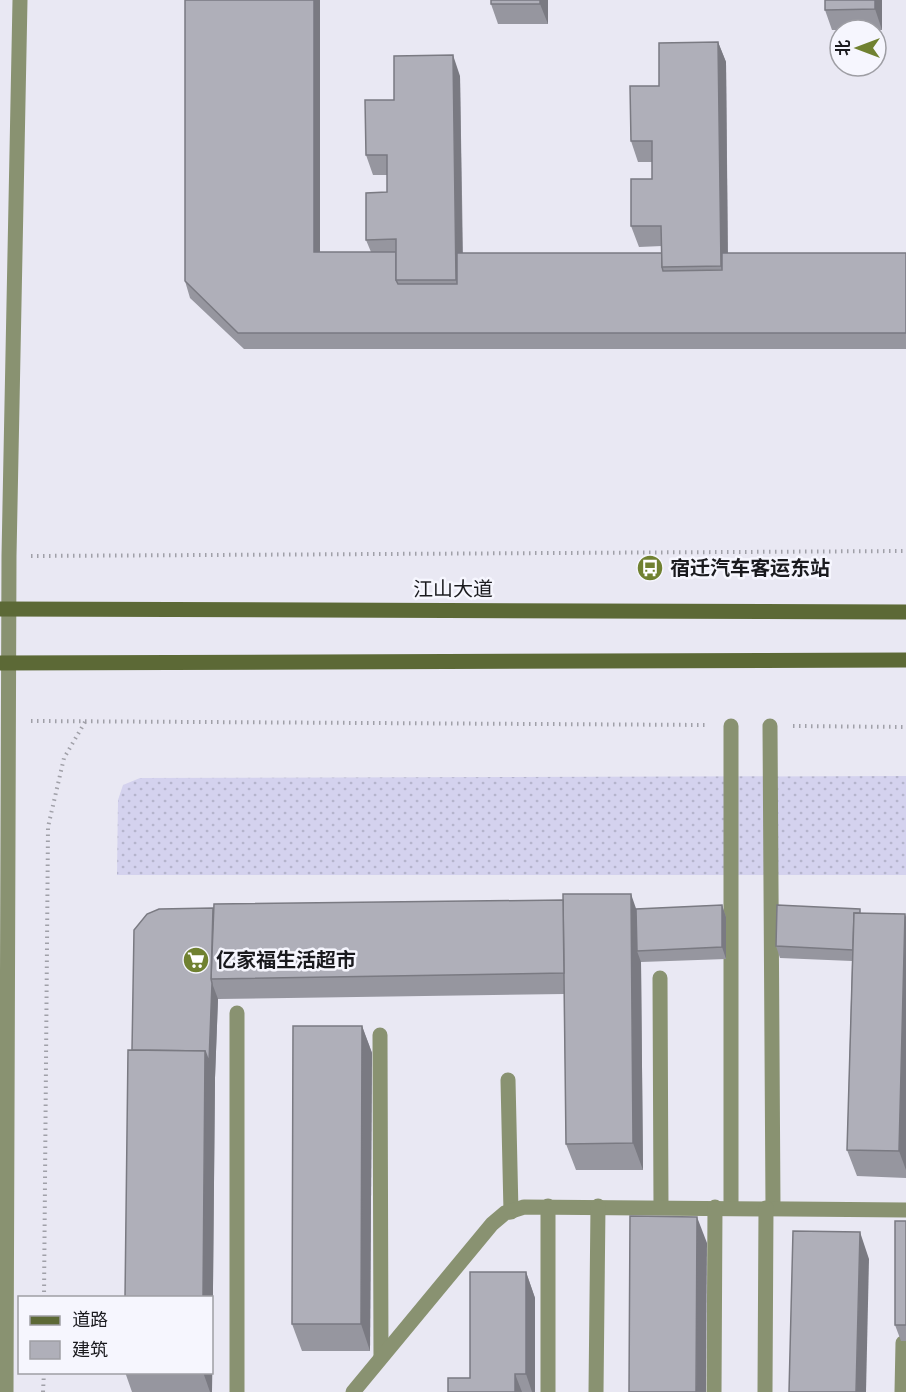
<svg xmlns="http://www.w3.org/2000/svg" width="906" height="1392" font-family="Merriweather,'Noto Sans SC',serif">
<style>
.grass{fill:url(#grass-dots)}
.lines{fill:none;stroke-linecap:round;stroke-linejoin:round}
.path{stroke:#a0a0a8;stroke-width:4;stroke-dasharray:1.5 4.5;stroke-linecap:butt}
.service{stroke:#899271;stroke-width:15}
.tertiary{stroke:#899271;stroke-width:15}
.secondary{stroke:#5c6936;stroke-width:15}
.wall{fill:#96969f}
.shaded-wall{fill:#7a7a82}
.building{fill:#afafb9;stroke:#7a7a82;stroke-width:1.5}
.labels{text-anchor:middle;stroke-width:5;stroke-linejoin:round;paint-order:stroke}
.poi-label{font-size:20px;font-weight:bold;fill:#1a1a1e;stroke:#f6f6fe;text-anchor:start}
.street-label{font-size:20px;fill:#1a1a1e;stroke:#f6f6fe}
</style>
<defs>
<pattern id="grass-dots" width="8" height="8" patternUnits="userSpaceOnUse" patternTransform="scale(1.5)"><rect width="8" height="8" fill="#d4d2ee"/><path d="M2 2h.1M6 6h.1" fill="none" stroke="#b5b4cc" stroke-width="1.8" stroke-linecap="round"/></pattern>
</defs>
<rect width="100%" height="100%" fill="#e9e8f3"/>
<!-- grass -->
<polygon class="grass" points="906,776 906,875 117,875 118,800 123,785 140,778"/>
<g class="lines">
<!-- path -->
<g class="path">
<polyline points="31,556 906,551"/>
<polyline points="31,721 707,725"/>
<polyline points="793,726 906,727"/>
<polyline points="44,1298 48,827 64,758 85,722"/>
<polyline points="43,1392 44,1372"/>
</g>
<!-- service -->
<g class="service">
<polyline points="731,726 731,1207"/>
<polyline points="770,726 773,1208"/>
<polyline points="660,978 661,1207"/>
<polyline points="237,1013 237,1392"/>
<polyline points="380,1035 381,1357"/>
<polyline points="508,1080 511,1212"/>
<polyline points="548,1206 548,1392"/>
<polyline points="353,1392 492,1224 505,1213 524,1207 906,1210"/>
<polyline points="596,1392 598,1206"/>
<polyline points="714,1392 715,1207"/>
<polyline points="765,1392 766,1208"/>
<polyline points="902,1392 903,1343"/>
</g>
<!-- tertiary -->
<polyline class="tertiary" points="6,1392 9,556 20,0"/>
<!-- secondary -->
<g class="secondary">
<polyline points="0,609 906,612"/>
<polyline points="0,663 906,660"/>
</g>
</g>
<!-- wall -->
<g class="wall">
<polygon points="320,0 320,252 371,252 366,240 387,192 387,175 373,175 366,155 394,100 460,76 463,253 662,253 662,246 639,247 631,226 652,179 652,162 638,162 631,141 659,86 718,42 726,62 728,253 906,253 906,349 244,349 190,298 185,281"/>
<polygon points="548,0 548,24 498,24 491,4"/>
<polygon points="882,0 882,30 832,30 825,10"/>
<polygon points="722,905 726,917 726,959 641,962 643,1170 576,1170 566,1144 564,994 218,999 215,1078 212,1392 132,1392 125,1372 212,1372 132,1050 213,908 636,909"/>
<polygon points="862,913 906,917 906,1178 857,1176 847,1150 852,961 780,958 776,946"/>
<polygon points="362,1026 372,1053 370,1351 302,1351 292,1324"/>
<polygon points="906,1221 906,1341 901,1341 895,1325"/>
<polygon points="526,1272 535,1298 535,1392 448,1392 470,1378"/>
</g>
<!-- shaded-wall -->
<g class="shaded-wall">
<polygon points="314,0 320,0 320,269 314,252"/>
<polygon points="540,0 548,0 548,24 540,4"/>
<polygon points="875,0 882,0 882,30 875,9"/>
<polygon points="718,42 726,62 728,286 721,266"/>
<polygon points="453,55 460,76 463,300 456,280"/>
<polygon points="631,894 640,920 637,951 641,962 643,1170 633,1143"/>
<polygon points="722,905 726,917 726,959 722,947"/>
<polygon points="905,914 906,917 906,1170 899,1151"/>
<polygon points="212,983 218,999 215,1078 212,1392 210,1392 203,1372 212,1372 212,1298 203,1298 205,1051"/>
<polygon points="362,1026 372,1053 370,1351 361,1324"/>
<polygon points="697,1217 707,1243 706,1392 696,1392"/>
<polygon points="860,1232 869,1259 866,1392 856,1392"/>
<polygon points="526,1272 535,1298 535,1392 532,1392 526,1374"/>
<polygon points="515,1374 522,1392 515,1392"/>
</g>
<!-- building -->
<g class="building">
<polygon points="185,0 314,0 314,252 396,252 396,280 398,284 457,284 457,253 662,253 662,267 663,271 722,270 722,253 906,253 906,333 238,333 185,281"/>
<rect x="491" y="0" width="49" height="4"/>
<polygon points="825,0 875,0 875,9 825,10"/>
<polygon points="718,42 721,266 662,267 661,226 631,226 631,179 652,179 652,141 631,141 630,86 659,86 659,43"/>
<polygon points="453,55 456,280 396,280 396,239 366,240 366,193 387,192 387,155 366,155 365,100 394,100 394,56"/>
<polygon points="563,894 631,894 633,1143 566,1144"/>
<polygon points="563,900 564,973 211,979 214,904"/>
<polygon points="722,905 722,947 637,951 636,909"/>
<polygon points="777,905 860,909 860,913 854,913 853,950 776,946"/>
<polygon points="213,908 211,979 212,983 209,1062 205,1051 132,1050 134,930 147,914 159,909"/>
<polygon points="854,913 905,914 899,1151 847,1150"/>
<polygon points="293,1026 362,1026 361,1324 292,1324"/>
<polygon points="128,1050 205,1051 203,1298 125,1298"/>
<polygon points="630,1216 697,1217 696,1392 629,1392"/>
<rect x="895" y="1221" width="11" height="104"/>
<polygon points="793,1231 860,1232 856,1392 789,1392"/>
<polygon points="470,1272 526,1272 526,1374 515,1374 515,1392 448,1392 448,1378 470,1378"/>
</g>
<!-- icons -->
<defs>
<symbol id="bus-disc" viewBox="-11 -11 22 22"><circle r="9.5" fill="#708131" stroke="#f6f6fe"/><path d="M-5-6H5V4H4V6H2V4H-2V6H-4V4H-5ZM-3.5-4V0h7V-4ZM-3.5 1.2v1.5H-2V1.2ZM2 1.2v1.5H3.5V1.2Z" fill="#fff"/></symbol>
<symbol id="supermarket-disc" viewBox="-11 -11 22 22"><circle r="9.5" fill="#708131" stroke="#f6f6fe"/><path d="M-6-5.5h2.5l.6 2H6L4.5 2H-2.5L-4.4-4H-6ZM-1.5 3.2a1.3 1.3 0 1 0 .1 0ZM3 3.2a1.3 1.3 0 1 0 .1 0Z" fill="#fff"/></symbol>
</defs>
<g fill-rule="evenodd">
<use href="#bus-disc" x="635" y="553" width="30" height="30"/>
<use href="#supermarket-disc" x="181" y="945" width="30" height="30"/>
</g>
<g class="labels">
<!-- poi labels -->
<g class="poi-label">
<text x="670" y="575">宿迁汽车客运东站</text>
<text x="216" y="967">亿家福生活超市</text>
</g>
<!-- street labels -->
<g class="street-label">
<text x="453" y="596">江山大道</text>
</g>
</g>
<!-- legend -->
<rect x="18" y="1296" width="195" height="78" fill="#f6f6fe" stroke="#9e9ea4" stroke-width="1.5"/>
<rect x="30" y="1316" width="30" height="9" fill="#5c6936" stroke="#9e9ea4" stroke-width="1.5"/>
<text x="72" y="1326" font-size="18" fill="#1a1a1e">道路</text>
<rect x="30" y="1341" width="30" height="18" fill="#afafb9" stroke="#9e9ea4" stroke-width="1.5"/>
<text x="72" y="1356" font-size="18" fill="#1a1a1e">建筑</text>
<!-- north arrow -->
<g transform="translate(858 48) rotate(270)"><circle r="28" fill="#f6f6fe" stroke="#9e9ea4" stroke-width="1.5"/>
<path d="M0-4.5L10 22L0 15L-10 22Z" fill="#708131"/>
<text y="-9" font-size="16" font-weight="bold" text-anchor="middle" fill="#1a1a1e">北</text>
</g>
</svg>
